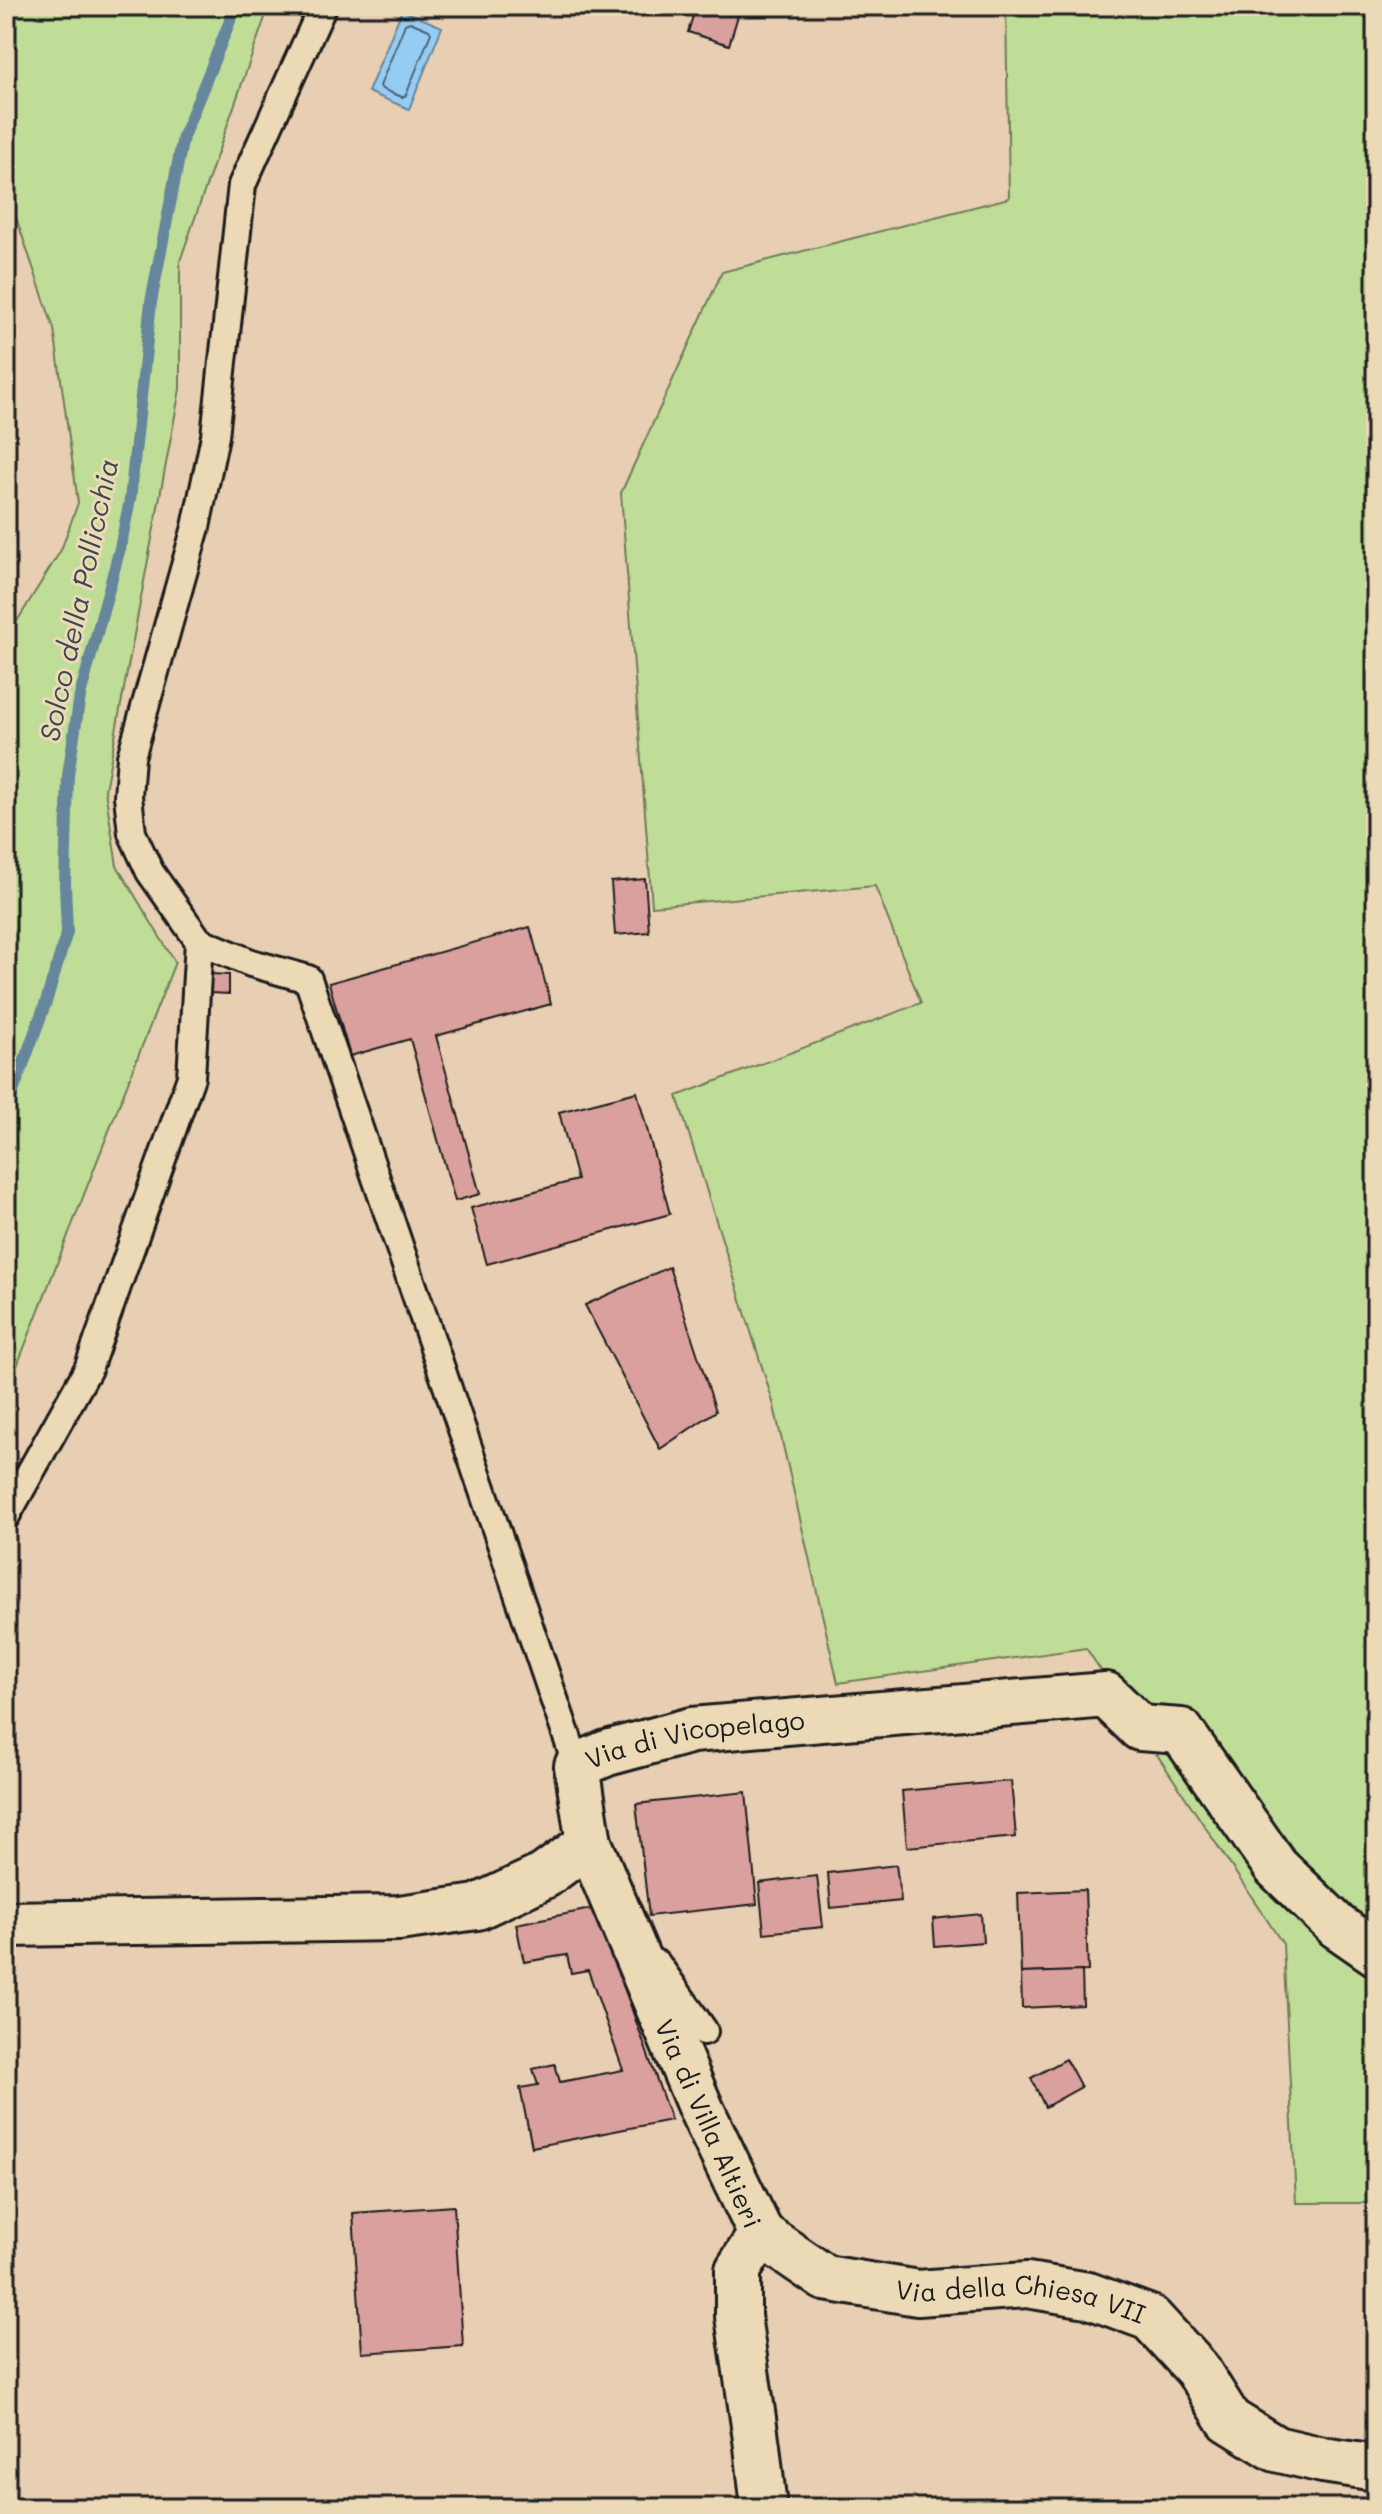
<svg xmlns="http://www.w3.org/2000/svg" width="1382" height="2514" font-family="Mali,sans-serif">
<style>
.green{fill:#bfdd96;stroke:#6e7c59;stroke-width:2}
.water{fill:#95ccf3;stroke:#65869d;stroke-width:2}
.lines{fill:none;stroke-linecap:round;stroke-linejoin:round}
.shore{stroke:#4c6272;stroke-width:2}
.stream{stroke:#65869d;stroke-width:12}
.building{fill:#daa09d;stroke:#1c1c1c;stroke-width:2}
.service-casing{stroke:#1c1c1c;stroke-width:32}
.minor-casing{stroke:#1c1c1c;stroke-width:50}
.service{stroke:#ecdab7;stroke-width:26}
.minor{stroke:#ecdab7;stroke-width:44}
.labels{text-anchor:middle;stroke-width:6;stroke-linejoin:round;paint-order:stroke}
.street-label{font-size:26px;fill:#1c1c1c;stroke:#ecdab7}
.water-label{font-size:28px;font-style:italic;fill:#3a4852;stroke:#ecdab7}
</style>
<rect width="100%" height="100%" fill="#e8ceb2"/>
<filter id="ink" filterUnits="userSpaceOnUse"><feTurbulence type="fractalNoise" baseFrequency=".0125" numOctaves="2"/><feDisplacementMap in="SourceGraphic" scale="16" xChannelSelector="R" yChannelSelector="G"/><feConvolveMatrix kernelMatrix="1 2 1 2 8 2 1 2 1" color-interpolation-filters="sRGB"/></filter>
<g filter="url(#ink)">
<!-- green -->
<g class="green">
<polygon points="8,6 269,6 180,261 180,389 105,790 117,866 175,962 6,1394 6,639 61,550 78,503 54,329 6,188 6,29"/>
<polygon points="1006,6 1376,6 1376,2203 1296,2203 1283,1944 1086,1648 838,1683 773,1402 677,1096 921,1003 875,886 652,906 621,493 722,272 1009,198"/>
</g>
<!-- water -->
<polygon class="water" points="402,10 442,27 409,109 368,92"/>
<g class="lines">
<!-- shore -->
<polygon class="shore" points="410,22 429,30 431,33 406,95 402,97 382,89 380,86 405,24"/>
<!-- stream -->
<polyline class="stream" points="6,1111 46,1002 67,932 65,885 68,775 80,696 120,548 130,500 151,302 183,137 236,6"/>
</g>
<!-- building -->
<g class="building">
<polygon points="696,6 741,6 729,45 688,32"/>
<polygon points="645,879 649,932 615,935 611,882"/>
<polygon points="530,927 551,1004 436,1036 480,1194 455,1201 410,1039 350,1056 329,983"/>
<polygon points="211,974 229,975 229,994 210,993"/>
<polygon points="637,1092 670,1214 487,1264 471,1208 577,1180 559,1112"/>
<polygon points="669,1267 716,1411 660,1449 585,1305"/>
<polygon points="1011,1781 1016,1837 907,1847 902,1791"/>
<polygon points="746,1792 757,1904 649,1916 636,1804"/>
<polygon points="896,1865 901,1901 831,1908 828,1873"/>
<polygon points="817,1876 823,1927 764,1933 759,1883"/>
<polygon points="1085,1890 1088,1971 1021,1973 1018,1893"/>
<polygon points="596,1908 671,2120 532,2147 520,2088 538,2085 533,2069 555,2064 560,2082 623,2070 588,1970 571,1973 567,1955 524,1962 516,1924"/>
<polygon points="981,1914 983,1942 935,1946 933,1919"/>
<polygon points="1082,1971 1083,2005 1022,2008 1021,1973"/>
<polygon points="1066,2059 1081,2087 1045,2107 1031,2078"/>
<polygon points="454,2206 463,2346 362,2353 353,2213"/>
</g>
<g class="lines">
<defs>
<g id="service">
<polyline points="323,6 242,185 215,436 196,527 131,757 128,796 132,833 150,872 199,941 251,963 308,979 577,1766"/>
<polyline points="6,1516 88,1369 191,1077 199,941"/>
<polyline points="652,1962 657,1964 704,2031"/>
</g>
<g id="minor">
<polyline points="6,1924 399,1918 477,1907 544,1876 589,1843"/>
<path id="s1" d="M761,2234L825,2278L918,2293L1027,2285L1088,2295L1150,2318L1197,2369L1229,2420L1276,2449L1323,2460L1376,2468"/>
<path id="s2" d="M764,2508L757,2446L738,2316V2270L761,2234L701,2109L589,1843L577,1766L607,1753L692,1730L1106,1695L1140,1728L1181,1731L1276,1867L1337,1926L1376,1953"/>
</g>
</defs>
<!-- service casing -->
<use href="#service" class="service-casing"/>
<!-- minor casing -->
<use href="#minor" class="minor-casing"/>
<!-- service -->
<use href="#service" class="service"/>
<!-- minor -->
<use href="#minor" class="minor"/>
</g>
</g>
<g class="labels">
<!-- street labels -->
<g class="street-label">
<text dy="9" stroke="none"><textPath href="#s2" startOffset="910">Via di Vicopelago</textPath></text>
<text transform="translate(708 2124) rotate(66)" y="9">Via di Villa Altieri</text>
<text dy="9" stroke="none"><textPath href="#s1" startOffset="276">Via della Chiesa VII</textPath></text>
</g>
<!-- water labels -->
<g class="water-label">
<text transform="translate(79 600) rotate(-78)" y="10">Solco della Pollicchia</text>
</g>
</g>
<!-- margin -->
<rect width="1382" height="2514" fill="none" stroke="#ecdab7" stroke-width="32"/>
<rect x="16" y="16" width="1350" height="2482" fill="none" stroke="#1c1c1c" stroke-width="3" filter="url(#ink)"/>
</svg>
